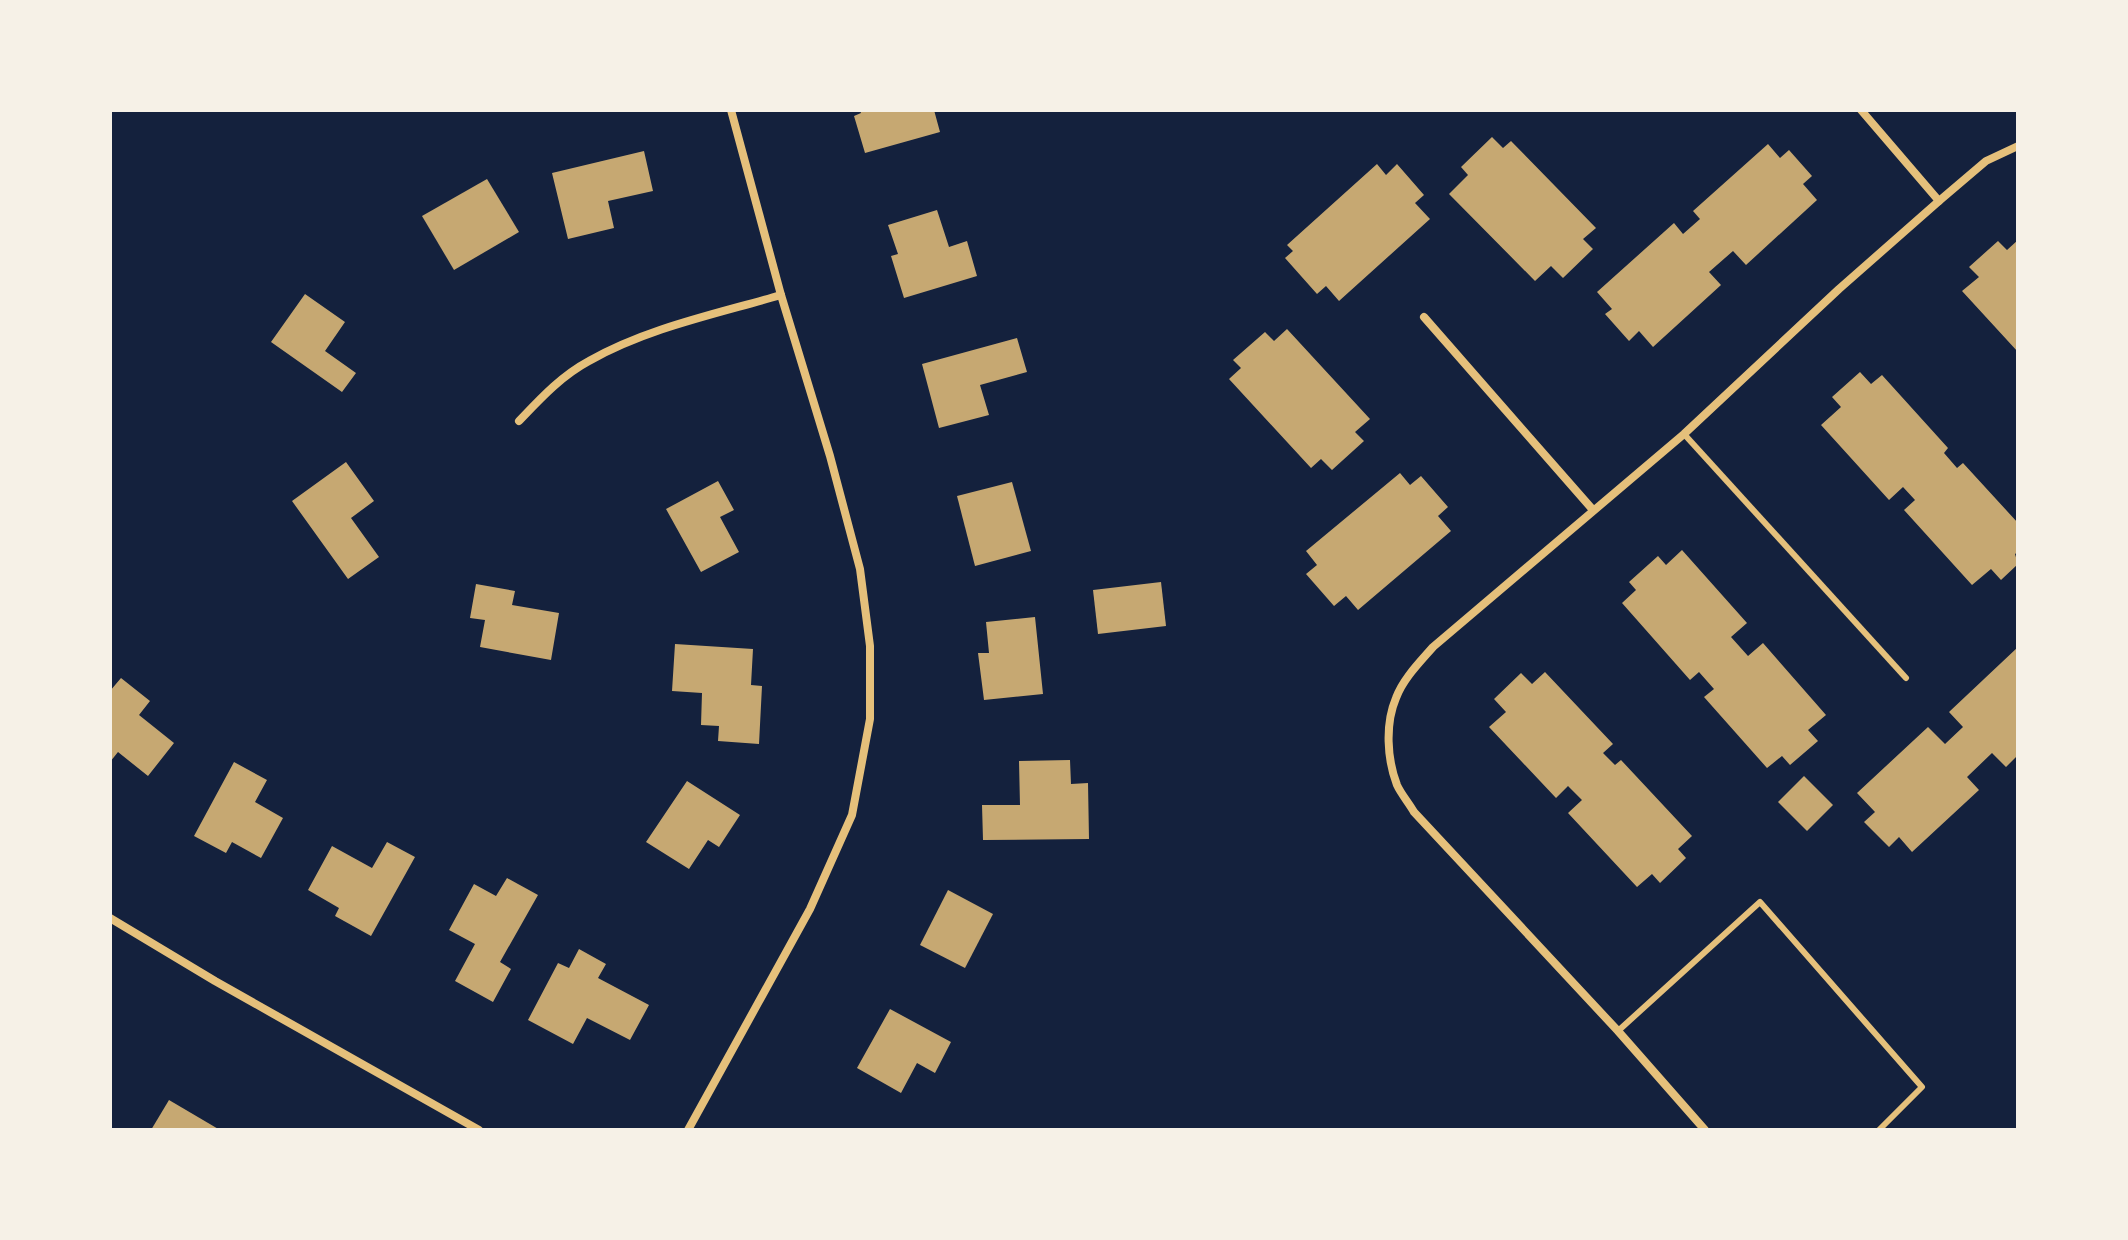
<svg xmlns="http://www.w3.org/2000/svg" width="2128" height="1240" font-family="Georgia,serif">
<style>
.building{fill:#c6a872}
.lines{fill:none;stroke-linecap:round;stroke-linejoin:round}
.service{stroke:#e5c07b;stroke-width:6}
.minor{stroke:#e5c07b;stroke-width:8}
</style>
<rect width="100%" height="100%" fill="#14213d"/>
<!-- building -->
<g class="building">
<polygon points="860,110 934,110 940,132 865,153 854,116 861,113"/>
<polygon points="1492,137 1503,148 1511,141 1596,228 1583,239 1593,249 1563,278 1551,266 1535,281 1449,194 1468,175 1461,167"/>
<polygon points="1768,144 1780,158 1789,150 1812,176 1803,184 1817,200 1746,265 1733,251 1709,272 1721,285 1653,347 1639,331 1629,341 1605,314 1612,309 1597,292 1674,223 1683,234 1700,219 1693,211"/>
<polygon points="644,151 653,191 608,201 614,228 568,239 552,173"/>
<polygon points="1377,164 1386,175 1397,164 1424,195 1415,203 1430,219 1339,301 1326,286 1317,294 1285,258 1293,251 1287,245"/>
<polygon points="487,179 519,232 454,270 422,216"/>
<polygon points="937,210 949,247 967,241 977,276 904,298 891,256 898,254 888,225"/>
<polygon points="2018,240 2018,352 1962,291 1979,277 1969,267 1998,241 2007,250"/>
<polygon points="305,294 345,322 325,351 356,373 342,392 271,342"/>
<polygon points="1287,329 1370,419 1355,432 1364,441 1332,470 1321,459 1311,468 1229,379 1241,368 1233,360 1265,332 1274,341"/>
<polygon points="1017,338 1027,372 980,385 989,415 939,428 922,364"/>
<polygon points="1860,372 1871,384 1882,375 1948,448 1944,453 1957,468 1963,463 2018,523 2018,552 2015,554 2018,564 2001,580 1991,569 1972,585 1904,510 1915,500 1903,487 1889,500 1821,425 1841,407 1832,397"/>
<polygon points="346,462 374,501 351,518 379,557 348,579 292,501"/>
<polygon points="1400,473 1410,485 1421,476 1448,507 1438,516 1451,531 1358,610 1346,596 1334,606 1306,574 1317,565 1306,551"/>
<polygon points="718,481 734,510 720,517 739,552 701,572 666,509"/>
<polygon points="1012,482 1031,551 975,566 957,496"/>
<polygon points="1682,550 1747,623 1731,637 1748,656 1763,643 1826,715 1808,730 1818,741 1790,765 1782,756 1767,768 1704,697 1714,689 1699,672 1690,680 1622,603 1636,590 1629,582 1658,556 1666,565"/>
<polygon points="1161,582 1166,626 1098,634 1093,590"/>
<polygon points="476,584 515,591 512,605 559,613 551,660 480,647 485,620 470,618"/>
<polygon points="1035,617 1043,694 984,700 978,653 989,653 986,622"/>
<polygon points="675,644 753,649 751,685 762,686 759,744 718,741 719,726 701,725 702,693 672,691"/>
<polygon points="2018,647 2018,755 2006,767 1992,753 1967,777 1979,790 1912,852 1899,837 1889,847 1864,822 1875,812 1857,793 1928,727 1945,744 1963,727 1949,712"/>
<polygon points="1545,672 1613,744 1603,753 1615,765 1621,760 1692,836 1678,849 1686,858 1660,883 1652,874 1637,887 1568,813 1582,800 1568,786 1556,798 1489,727 1506,712 1494,699 1521,673 1532,684"/>
<polygon points="121,678 150,701 139,715 174,743 148,776 118,752 110,762 110,691"/>
<polygon points="1070,760 1071,784 1088,783 1089,839 983,840 982,805 1020,805 1019,761"/>
<polygon points="234,762 267,780 255,802 283,818 261,858 232,842 226,853 194,836"/>
<polygon points="1804,776 1833,805 1807,831 1778,802"/>
<polygon points="687,781 740,815 719,847 708,840 689,869 646,842"/>
<polygon points="387,842 415,857 371,936 335,916 339,908 308,890 332,846 372,868"/>
<polygon points="507,878 538,895 500,962 511,969 493,1002 455,981 475,944 449,930 474,884 496,896"/>
<polygon points="948,890 993,914 965,968 920,945"/>
<polygon points="579,949 606,964 598,978 649,1005 630,1040 587,1018 573,1044 528,1020 558,963 569,968"/>
<polygon points="890,1009 951,1042 935,1073 917,1063 901,1093 857,1068"/>
<polygon points="169,1100 220,1130 151,1130"/>
</g>
<g class="lines">
<!-- service -->
<g class="service">
<polyline points="1684,434 1906,678"/>
<polyline points="1618,1031 1760,902 1922,1087 1879,1130"/>
</g>
<!-- minor -->
<g class="minor">
<polyline points="1861,110 1939,201 1986,161 2018,146"/>
<polyline points="1424,317 1593,510"/>
<path d="M519,421C540,399 561,376 589,361C647,328 716,314 781,295"/>
<polyline points="110,918 215,981 479,1130"/>
<polyline points="688,1130 810,909 852,815 870,719 870,646 860,569 830,456 781,295 731,110"/>
<path d="M1705,1130L1618,1031L1414,812C1409,803 1401,794 1397,785C1387,759 1385,724 1396,698C1403,679 1419,663 1433,647L1684,434L1839,289L1939,201"/>
</g>
</g>
<!-- border -->
<rect width="2128" height="1240" fill="none" stroke="#f6f1e7" stroke-width="224"/>
</svg>
